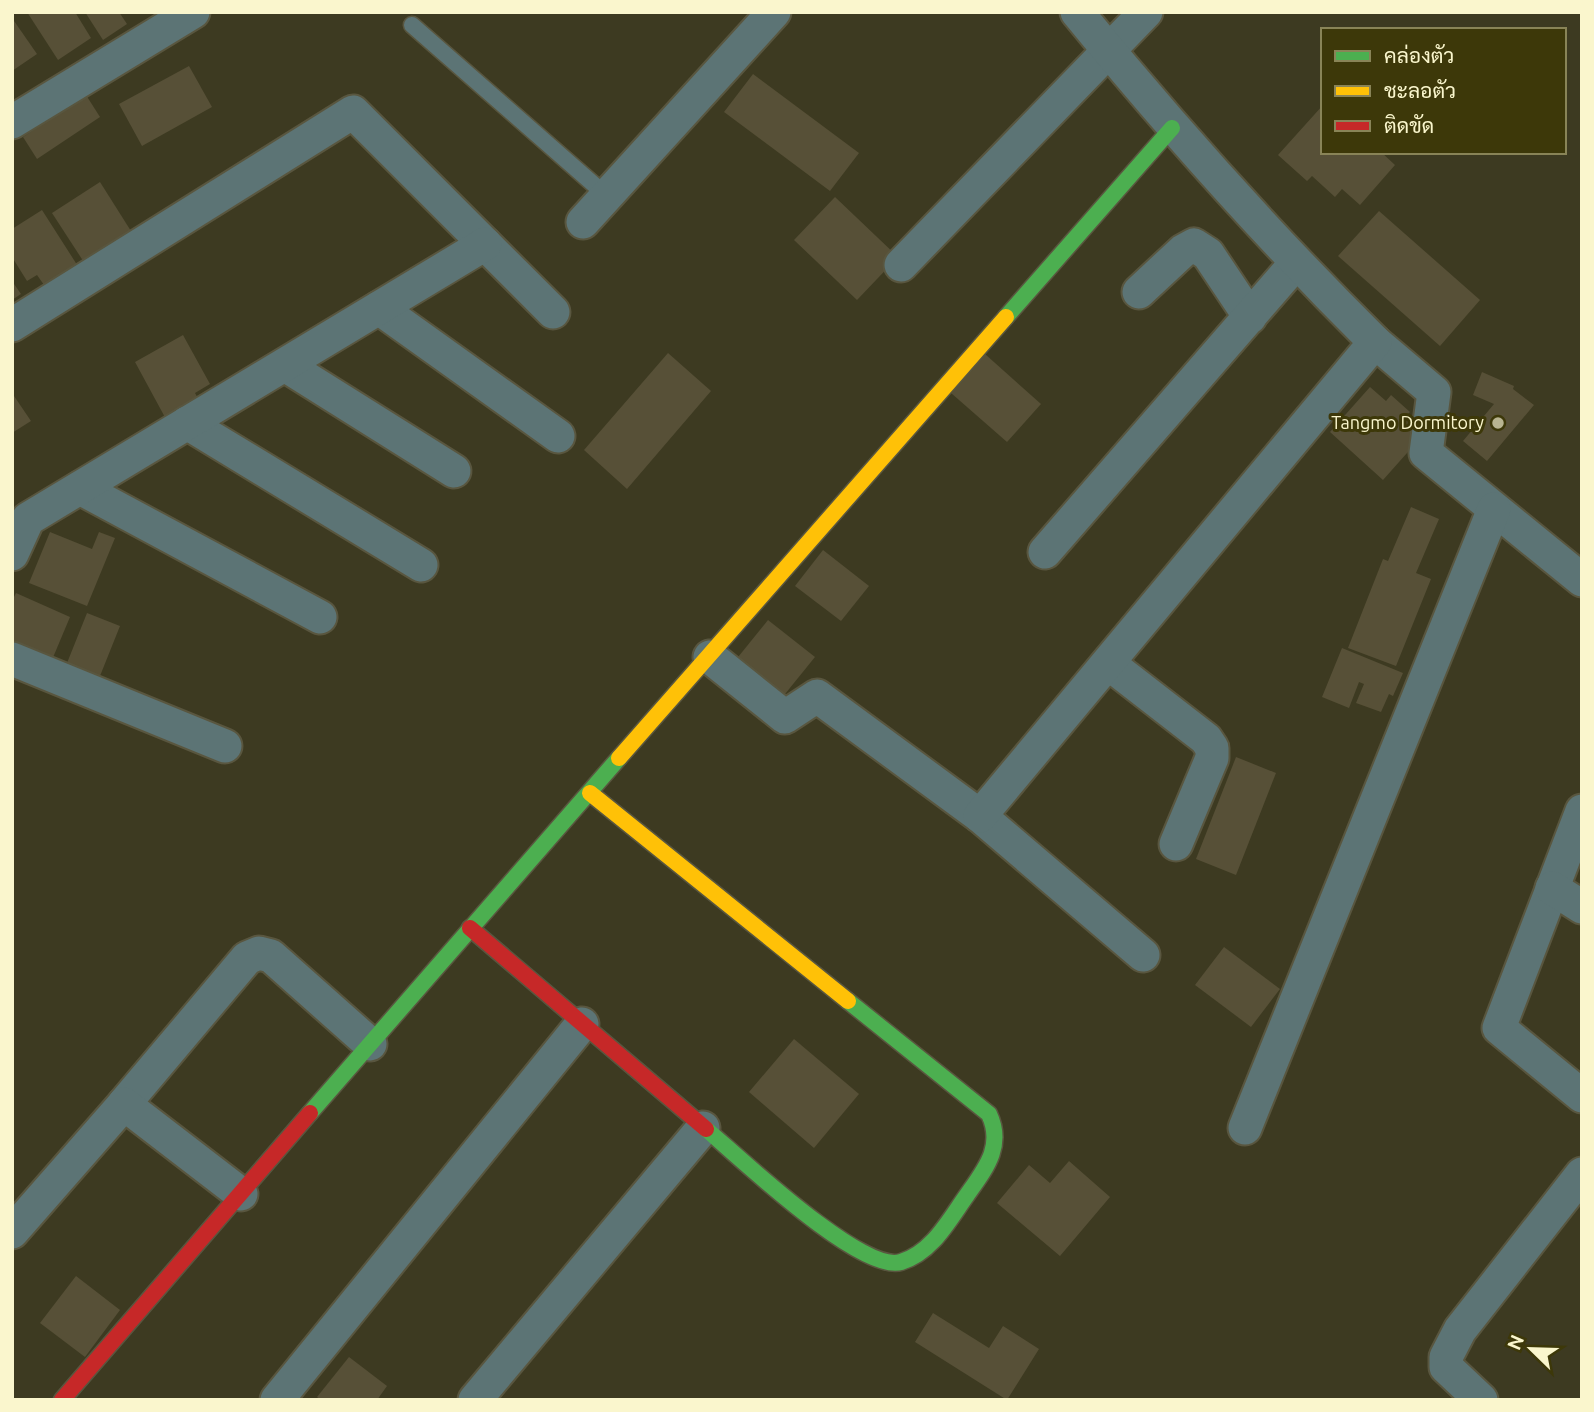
<svg xmlns="http://www.w3.org/2000/svg" width="1594" height="1412" font-family="Ubuntu,Sarabun,sans-serif">
<style>
.building{fill:#575037}
.lines{fill:none;stroke-linecap:round;stroke-linejoin:round}
.lane-casing{stroke:#59563f;stroke-width:19}
.street-casing{stroke:#59563f;stroke-width:37}
.fast-casing{stroke:#59563f;stroke-width:19}
.slow-casing{stroke:#59563f;stroke-width:19}
.jam-casing{stroke:#59563f;stroke-width:19}
.lane{stroke:#5c7475;stroke-width:16}
.street{stroke:#5c7475;stroke-width:33}
.fast{stroke:#4caf50;stroke-width:16}
.slow{stroke:#ffc107;stroke-width:16}
.jam{stroke:#c62828;stroke-width:16}
.poi-dot{fill:#b8b491;stroke:#3d3809;stroke-width:2.5}
.labels{text-anchor:middle;stroke-width:6;stroke-linejoin:round;paint-order:stroke}
.poi-label{font-size:18px;fill:#faf6cd;stroke:#3d3809;text-anchor:end}
</style>
<rect width="100%" height="100%" fill="#3d3a21"/>
<!-- building -->
<g class="building">
<polygon points="27,12 75,12 91,38 58,60"/>
<polygon points="85,12 119,12 127,24 103,40"/>
<polygon points="12,18 37,54 12,71"/>
<polygon points="189,66 212,107 142,146 119,104"/>
<polygon points="753,74 859,153 830,191 724,112"/>
<polygon points="86,95 100,117 37,159 23,137"/>
<polygon points="1323,105 1323,152 1381,152 1395,165 1360,205 1342,189 1335,197 1312,176 1307,181 1278,155"/>
<polygon points="100,182 136,239 89,270 52,213"/>
<polygon points="835,197 898,257 857,300 794,240"/>
<polygon points="42,210 81,271 49,292 37,275 27,281 12,257 12,229"/>
<polygon points="1379,211 1480,300 1440,346 1338,256"/>
<polygon points="12,281 21,294 12,300"/>
<polygon points="183,335 210,384 195,393 200,402 167,421 135,362"/>
<polygon points="668,353 711,391 627,489 584,450"/>
<polygon points="985,354 1041,404 1007,442 951,393"/>
<polygon points="1482,372 1514,386 1513,389 1534,405 1487,461 1463,441 1494,404 1473,395"/>
<polygon points="1370,387 1386,401 1391,395 1410,412 1404,418 1423,435 1383,480 1330,432"/>
<polygon points="12,393 31,421 12,433"/>
<polygon points="1411,507 1439,519 1416,573 1431,579 1396,666 1348,648 1383,559 1388,561"/>
<polygon points="50,532 92,549 99,532 115,538 87,606 29,583"/>
<polygon points="823,550 869,586 841,621 795,586"/>
<polygon points="16,593 70,617 49,667 12,651 12,601"/>
<polygon points="87,613 120,626 98,681 65,668"/>
<polygon points="768,620 815,657 781,699 734,662"/>
<polygon points="1342,648 1403,673 1393,696 1389,694 1381,712 1356,703 1364,684 1359,682 1349,708 1322,697"/>
<polygon points="1236,757 1276,773 1236,875 1196,859"/>
<polygon points="1224,947 1280,989 1251,1027 1195,985"/>
<polygon points="794,1039 859,1094 814,1148 749,1092"/>
<polygon points="1069,1161 1110,1197 1060,1256 997,1203 1029,1165 1050,1183"/>
<polygon points="76,1276 120,1310 85,1357 40,1323"/>
<polygon points="933,1313 989,1348 1003,1326 1039,1349 1007,1400 915,1342"/>
<polygon points="349,1357 387,1386 377,1400 321,1400 317,1397"/>
</g>
<g class="lines">
<defs>
<polyline id="lane" points="412,25 607,196"/>
<g id="street">
<polyline points="12,122 193,12"/>
<polyline points="583,222 774,12"/>
<polyline points="901,265 1146,12"/>
<polyline points="1139,292 1183,251 1194,245 1208,254 1250,317"/>
<polyline points="379,308 558,436"/>
<polyline points="12,325 353,112 553,312"/>
<polyline points="1375,342 1434,392 1426,453 1582,580"/>
<polyline points="285,365 454,471"/>
<polyline points="187,423 421,565"/>
<polyline points="80,488 320,617"/>
<polyline points="1045,552 1296,263"/>
<polyline points="12,554 28,519 485,244"/>
<polyline points="710,657 785,717 817,696 980,816 1143,955"/>
<polyline points="12,659 225,746"/>
<polyline points="1108,663 1206,739 1212,748 1212,758 1176,844"/>
<polyline points="1582,811 1499,1028 1582,1096"/>
<path d="M980,816L1375,342C1269,237 1171,127 1077,12"/>
<polyline points="1552,888 1582,907"/>
<polyline points="124,1104 247,958 259,953 271,956 370,1044"/>
<polyline points="1245,1128 1494,509"/>
<polyline points="12,1232 124,1104 241,1194"/>
<polyline points="277,1400 582,1024"/>
<polyline points="475,1400 703,1128"/>
<polyline points="1481,1400 1446,1367 1446,1357 1460,1330 1582,1174"/>
</g>
<g id="fast">
<polyline points="1006,317 1172,128"/>
<polyline points="310,1113 619,758"/>
<path d="M706,1129C739,1157 862,1274 901,1262C932,1253 949,1220 967,1195C986,1168 1004,1146 989,1114L848,1001"/>
</g>
<g id="slow">
<polyline points="619,758 1006,317"/>
<polyline points="590,793 848,1001"/>
</g>
<g id="jam">
<polyline points="470,928 706,1129"/>
<polyline points="62,1400 310,1113"/>
</g>
</defs>
<!-- lane casing -->
<use href="#lane" class="lane-casing"/>
<!-- street casing -->
<use href="#street" class="street-casing"/>
<!-- fast casing -->
<use href="#fast" class="fast-casing"/>
<!-- slow casing -->
<use href="#slow" class="slow-casing"/>
<!-- jam casing -->
<use href="#jam" class="jam-casing"/>
<!-- lane -->
<use href="#lane" class="lane"/>
<!-- street -->
<use href="#street" class="street"/>
<!-- fast -->
<use href="#fast" class="fast"/>
<!-- slow -->
<use href="#slow" class="slow"/>
<!-- jam -->
<use href="#jam" class="jam"/>
</g>
<!-- markers -->
<circle class="poi-dot" cx="1498" cy="423" r="7"/>
<g class="labels">
<!-- poi labels -->
<g class="poi-label">
<text x="1484" y="429">Tangmo Dormitory</text>
</g>
</g>
<!-- border -->
<rect width="1594" height="1412" fill="none" stroke="#faf6cd" stroke-width="28"/>
<!-- legend -->
<rect x="1321" y="28" width="245" height="126" fill="#3d3809" stroke="#898457" stroke-width="2"/>
<rect x="1335" y="51" width="35" height="10" fill="#4caf50" stroke="#898457" stroke-width="2"/>
<text x="1384" y="63" font-size="21" fill="#faf6cd">คล่องตัว</text>
<rect x="1335" y="86" width="35" height="10" fill="#ffc107" stroke="#898457" stroke-width="2"/>
<text x="1384" y="98" font-size="21" fill="#faf6cd">ชะลอตัว</text>
<rect x="1335" y="121" width="35" height="10" fill="#c62828" stroke="#898457" stroke-width="2"/>
<text x="1384" y="133" font-size="21" fill="#faf6cd">ติดขัด</text>
<!-- north arrow -->
<g transform="translate(1531 1349) rotate(293)" stroke="#3d3809" stroke-width="5" paint-order="stroke">
<path d="M0-5L12 26L0 18L-12 26Z" fill="#faf6cd"/>
<text y="-10" font-size="19" font-weight="bold" text-anchor="middle" fill="#faf6cd">N</text>
</g>
</svg>
